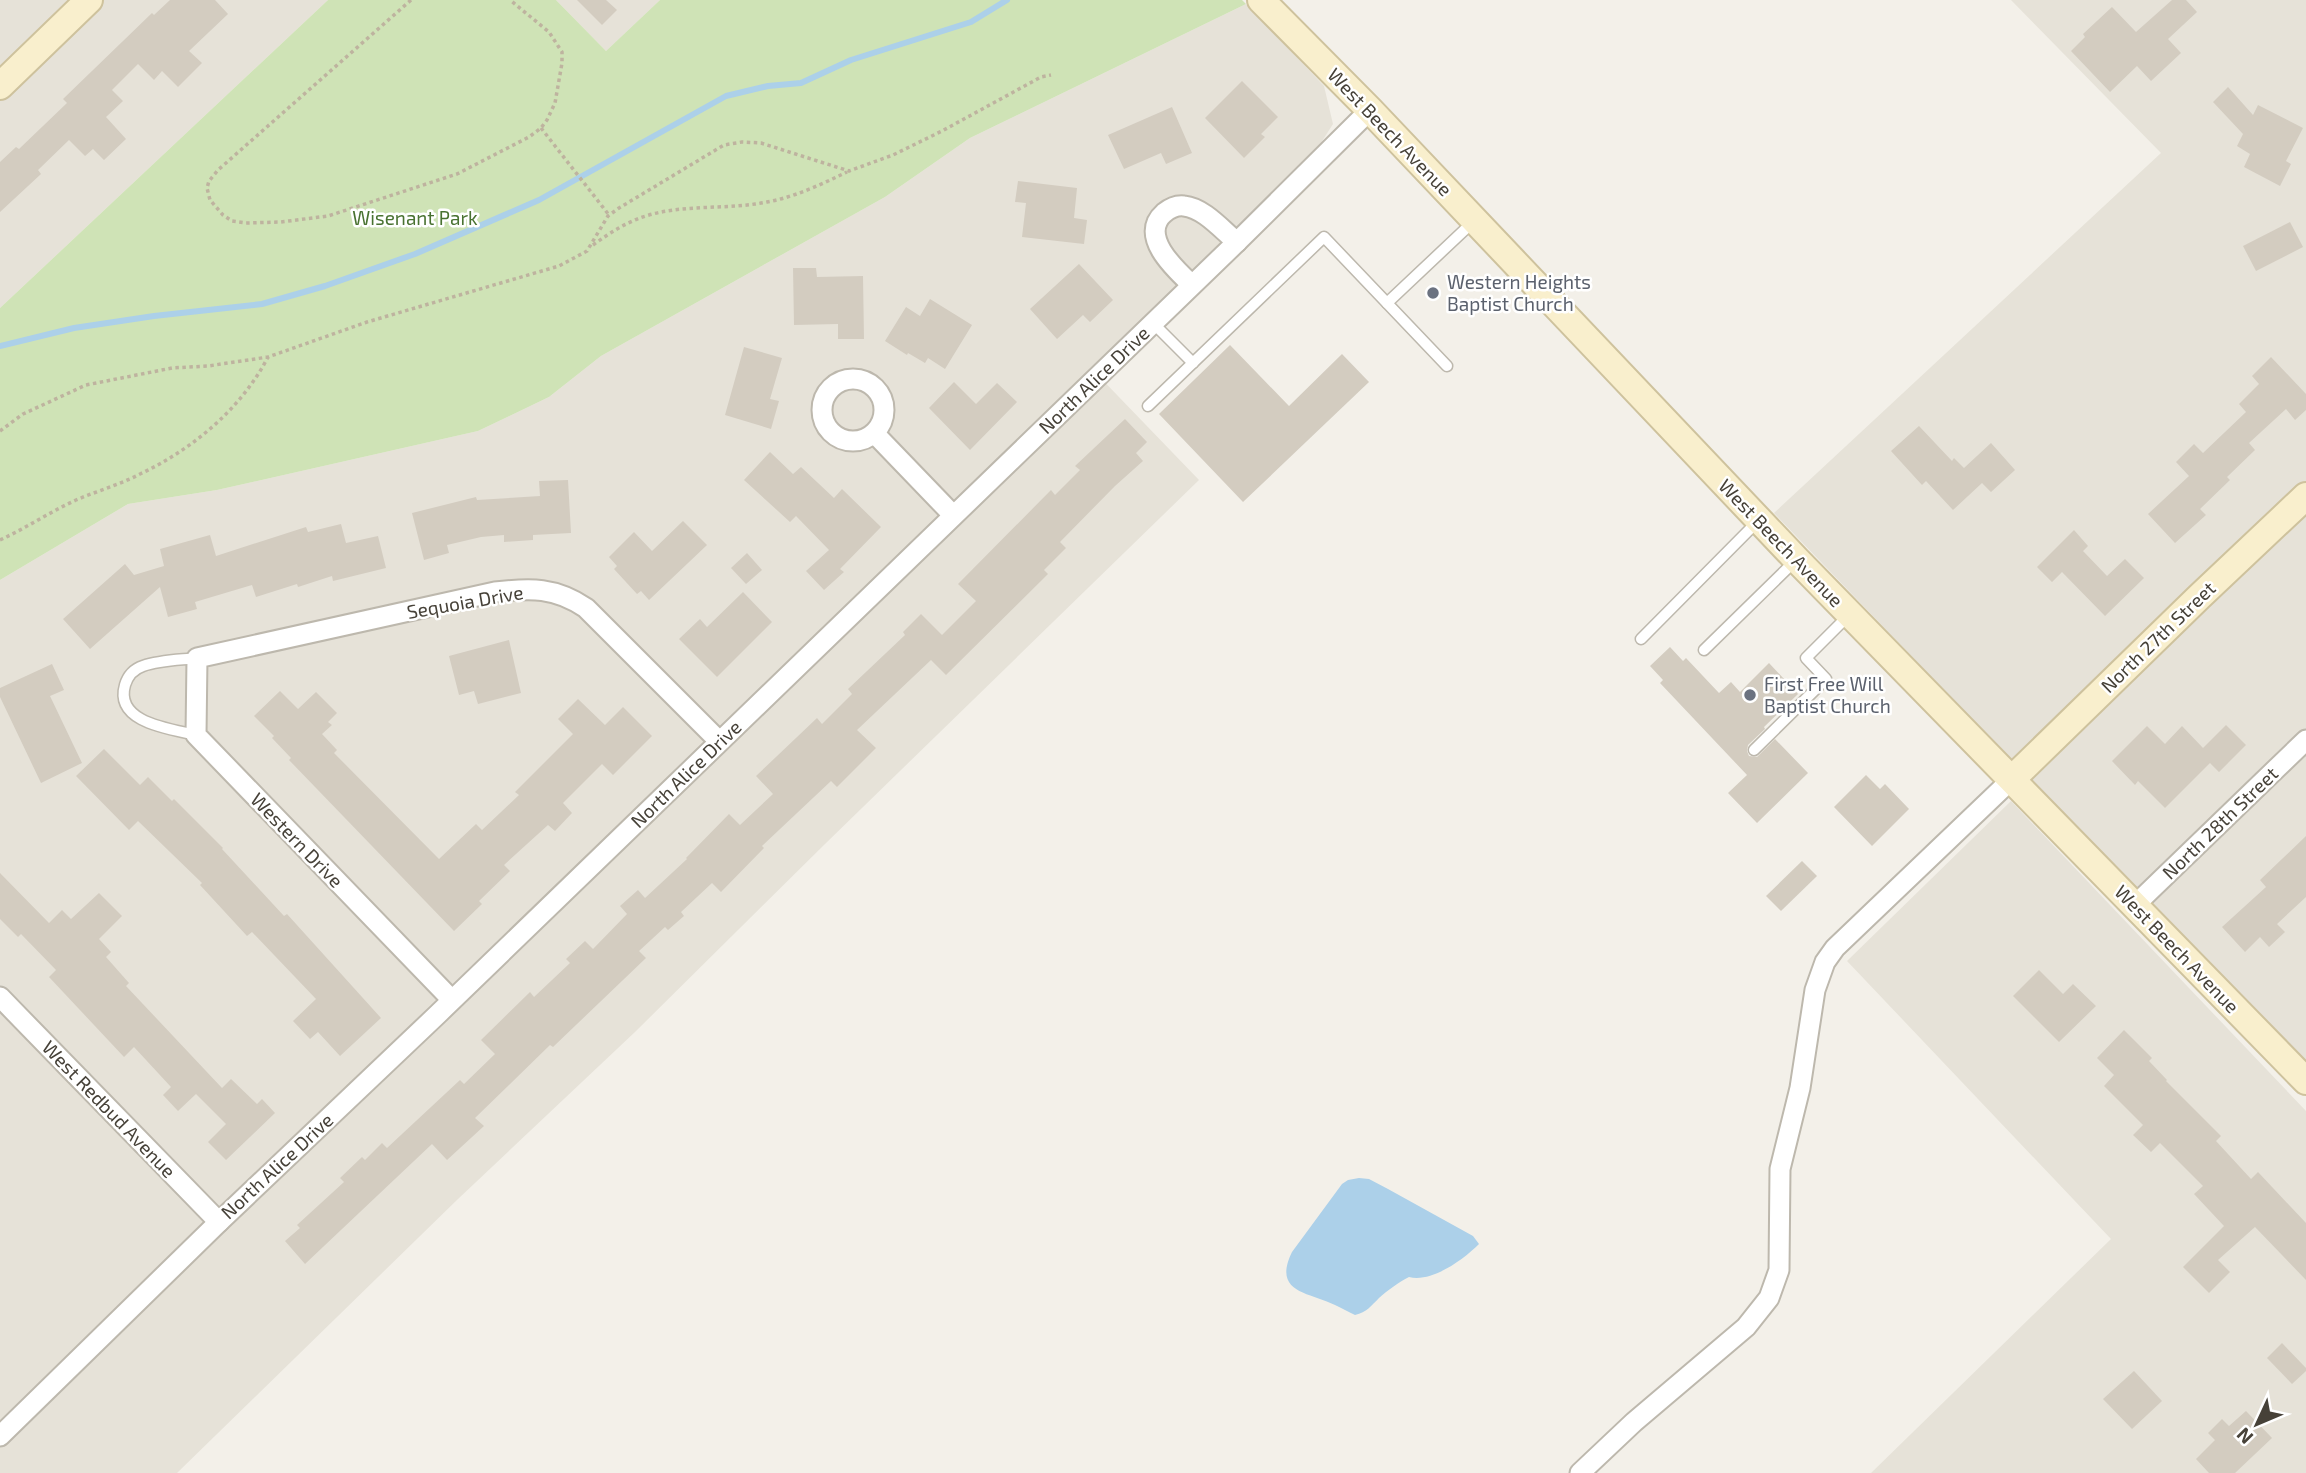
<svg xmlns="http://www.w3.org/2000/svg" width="2306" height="1473" font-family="'Exo 2',sans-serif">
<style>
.residential{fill:#e6e2d8}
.green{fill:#cfe3b6}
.water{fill:#acd0e9}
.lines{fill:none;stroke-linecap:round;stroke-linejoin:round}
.stream{stroke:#acd0e9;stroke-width:6}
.building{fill:#d3ccc0}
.lane-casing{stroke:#bdb8ad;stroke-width:13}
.street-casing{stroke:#bdb8ad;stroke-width:23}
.secondary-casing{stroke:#cec29d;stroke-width:30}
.path{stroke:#beb39f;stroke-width:3.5;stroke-dasharray:3.5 3.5;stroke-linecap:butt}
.lane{stroke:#fff;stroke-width:10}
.street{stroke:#fff;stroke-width:19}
.secondary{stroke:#f9efcd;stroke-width:26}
.worship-dot{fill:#6b7280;stroke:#fff;stroke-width:2.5}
.labels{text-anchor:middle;stroke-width:5;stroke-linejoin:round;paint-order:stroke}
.street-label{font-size:19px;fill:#464138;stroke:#fff}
.park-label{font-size:19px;fill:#497231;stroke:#fff}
.worship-label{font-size:19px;fill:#5b616d;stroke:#fff;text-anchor:start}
</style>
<rect width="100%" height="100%" fill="#f3f0e9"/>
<!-- residential -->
<g class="residential">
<polygon points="0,0 328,0 0,308"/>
<polygon points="556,0 660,0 606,51"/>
<polygon points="2011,0 2306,0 2306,1061 2096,848 1774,513 2161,153"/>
<polygon points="1246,4 1324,86 1333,124 1317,149 1091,368 1199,480 825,844 635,1032 458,1199 177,1473 0,1473 0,580 128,504 217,490 478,431 549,397 601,356 885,197 970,138"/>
<polygon points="2011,801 2306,1111 2306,1473 1871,1473 2111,1239 1847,961"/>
</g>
<!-- green -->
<polygon class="green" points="328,0 556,0 606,51 660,0 1242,0 1246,4 970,138 885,197 601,356 549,397 478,431 217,490 128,504 0,580 0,308"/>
<!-- water -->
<path class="water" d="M1359,1178L1369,1179L1388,1189L1473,1236L1479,1244C1464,1259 1432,1283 1409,1277C1399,1282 1388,1290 1379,1298C1371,1306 1367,1312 1355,1315C1348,1312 1342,1308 1335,1305C1309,1292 1272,1293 1292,1252L1342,1184L1348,1180Z"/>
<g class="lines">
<!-- stream -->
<polyline class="stream" points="0,346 74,328 154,316 262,304 325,286 415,254 539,200 726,96 768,86 801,83 851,60 971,22 1007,0"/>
</g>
<!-- building -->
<g class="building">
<polygon points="170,0 215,0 228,14 189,51 202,63 178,87 162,71 154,80 138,64 112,90 123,101 106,117 126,139 104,160 93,149 85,156 69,140 38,170 41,174 0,212 0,162 16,147 19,149 67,103 63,99 152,13 154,15"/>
<polygon points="577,0 606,0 617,10 602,25"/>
<polygon points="2172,0 2186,0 2197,12 2168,39 2181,53 2151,81 2137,66 2110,92 2071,51 2085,37 2083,34 2112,7 2136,32"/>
<polygon points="1242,81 1278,117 1261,134 1265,137 1244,158 1205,118"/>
<polygon points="2228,87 2253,115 2258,105 2303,128 2286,161 2291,164 2280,186 2244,167 2250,154 2237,146 2243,134 2213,102"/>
<polygon points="1172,107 1192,153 1166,164 1161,153 1124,169 1108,135"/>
<polygon points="1018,181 1077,188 1074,218 1087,220 1084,244 1022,237 1026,203 1015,202"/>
<polygon points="2290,222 2303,247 2256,271 2243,246"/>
<polygon points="1079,264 1113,300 1090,322 1083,315 1057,339 1030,309"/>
<polygon points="793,268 816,268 817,277 863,276 864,339 838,339 838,324 794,325"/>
<polygon points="930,299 972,325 945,369 928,358 925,363 908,353 907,355 885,341 906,307 920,316"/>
<polygon points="1230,345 1289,406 1342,354 1369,382 1243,502 1159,414"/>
<polygon points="744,347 782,358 770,399 779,401 771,429 725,415"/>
<polygon points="2271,357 2306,394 2306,410 2295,420 2286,409 2249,443 2255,450 2227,477 2230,480 2200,509 2206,515 2175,543 2148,514 2189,476 2176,462 2194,444 2203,453 2246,412 2239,404 2259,384 2252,376"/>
<polygon points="954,382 976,404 997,383 1017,402 970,450 929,408"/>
<polygon points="1125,419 1147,442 1136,453 1143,461 1115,486 1060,542 1066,548 1044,570 1048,574 946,675 931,660 857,730 876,748 837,787 831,781 762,846 764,848 721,892 712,883 681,912 684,916 668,930 665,927 639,951 646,958 553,1047 550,1045 475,1118 484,1126 447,1160 432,1144 305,1264 285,1241 300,1228 297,1225 344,1182 340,1178 362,1157 365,1160 382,1143 387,1148 460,1080 464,1084 495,1054 481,1040 530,992 534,997 570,963 566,959 585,941 593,949 627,914 620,906 638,890 645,898 687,859 686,858 729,814 740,825 773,794 756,776 817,718 822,724 852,694 848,689 905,635 903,632 921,614 942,635 976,601 958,584 1051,490 1055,495 1080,470 1075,466"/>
<polygon points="1919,426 1952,461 1954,458 1964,468 1991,443 2015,470 1991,492 1982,483 1953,510 1926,481 1922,485 1891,451"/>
<polygon points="770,452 793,474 801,467 834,498 842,489 881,527 840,569 844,572 824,590 806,571 829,550 796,516 790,522 744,480"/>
<polygon points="568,480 571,533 533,535 533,540 504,542 504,535 481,537 447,545 449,553 424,560 412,513 476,497 477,500 540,496 539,481"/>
<polygon points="683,521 707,545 649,600 641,591 637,594 614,569 617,566 609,557 634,532 652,551"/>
<polygon points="341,524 346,543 378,536 386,568 333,581 332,576 298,587 297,584 256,597 252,585 195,602 197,609 168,617 160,587 90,649 63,619 125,564 134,575 164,566 160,549 210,535 216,556 306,527 308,532"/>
<polygon points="2074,530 2088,546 2083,551 2107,576 2125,559 2144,578 2105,616 2062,572 2052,582 2037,567"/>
<polygon points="747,553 762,570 746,584 731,568"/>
<polygon points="743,592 772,622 717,677 679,639 700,619 707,627"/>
<polygon points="509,640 521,693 478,704 474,691 459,695 449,656"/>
<polygon points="1670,647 1683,661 1686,658 1719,693 1731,682 1740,692 1769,663 1798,694 1764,727 1765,729 1748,745 1747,751 1749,756 1757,757 1775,739 1808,773 1757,823 1728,793 1747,775 1660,683 1663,680 1650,666"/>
<polygon points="52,664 64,690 50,696 82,763 41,783 0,697 0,688"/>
<polygon points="280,691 298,709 316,692 337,713 328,722 332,725 322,734 337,750 334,753 439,859 476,824 482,830 519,795 515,792 573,734 558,719 578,699 605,725 623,707 652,736 613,775 602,764 563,803 572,813 555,831 548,825 504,865 510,871 479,901 482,904 454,931 289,760 291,758 272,738 274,736 254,716"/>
<polygon points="2226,725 2246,745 2219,772 2210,763 2165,808 2138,781 2135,785 2112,761 2147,726 2165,744 2182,726 2203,748"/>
<polygon points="104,749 140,785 148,777 172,801 174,799 223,848 222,849 284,916 287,914 381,1018 340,1056 318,1032 310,1039 293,1021 316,999 252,932 247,936 200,885 202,883 138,821 129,830 76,776"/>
<polygon points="1866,775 1880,789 1885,784 1909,809 1872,846 1834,807"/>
<polygon points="2306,836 2306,897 2277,924 2285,932 2269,947 2260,937 2245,952 2222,927 2266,887 2260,880"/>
<polygon points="1802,861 1817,876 1781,911 1766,896"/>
<polygon points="0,873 49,923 62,910 71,919 99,893 122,916 99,939 111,952 106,957 129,983 126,986 222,1088 231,1079 257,1104 262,1099 275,1113 226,1160 208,1142 226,1124 196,1094 178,1111 163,1095 171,1087 134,1047 124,1057 49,977 56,970 21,934 18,937 0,919"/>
<polygon points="2039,970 2063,994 2073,984 2096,1006 2059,1042 2013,996"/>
<polygon points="2124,1030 2152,1058 2149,1061 2167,1080 2166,1081 2221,1136 2216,1141 2251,1179 2258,1172 2306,1223 2306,1280 2255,1227 2218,1260 2230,1272 2209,1293 2183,1267 2224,1226 2194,1194 2203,1186 2160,1143 2151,1152 2133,1135 2143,1125 2104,1086 2114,1075 2097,1058"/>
<polygon points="2282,1343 2306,1368 2306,1371 2292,1384 2267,1358"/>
<polygon points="2134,1371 2162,1401 2132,1429 2103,1399"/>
<polygon points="2246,1411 2272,1438 2235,1473 2209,1473 2196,1459 2215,1440 2208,1433 2222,1419 2229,1426"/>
</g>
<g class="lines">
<defs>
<g id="lane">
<polyline points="1387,303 1474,221"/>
<polyline points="1153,323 1193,363"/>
<polyline points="1148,406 1324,237 1447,366"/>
<polyline points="1641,639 1759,520"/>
<polyline points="1704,650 1796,560"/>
<path d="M196,735C171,729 114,723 125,685C128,675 134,669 143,666C160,660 180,660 197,658"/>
<polyline points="1754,750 1826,679 1806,658 1850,614"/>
</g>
<g id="street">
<path d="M1192,285C1176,270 1138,236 1164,213C1169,209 1176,205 1184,206C1204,208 1222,230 1237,242"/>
<circle cx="853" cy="410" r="31"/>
<polyline points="875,434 953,515"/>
<polyline points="2134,906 2306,740"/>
<polyline points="0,997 219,1222"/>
<path d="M452,1000L196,735L197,658L495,592C531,588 555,587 586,608L719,741"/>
<polyline points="0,1436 219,1222 438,1014 1237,242 1370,110"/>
<polyline points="1580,1473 1634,1422 1746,1327 1769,1298 1779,1270 1780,1169 1800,1088 1815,990 1825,962 1835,948 2012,779"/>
</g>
<g id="secondary">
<polyline points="1261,0 1370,110 1797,560 2306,1081"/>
<polyline points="0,86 89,0"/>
<polyline points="2012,779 2199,597 2306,496"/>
</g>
</defs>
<!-- lane casing -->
<use href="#lane" class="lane-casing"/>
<!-- street casing -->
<use href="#street" class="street-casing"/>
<!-- secondary casing -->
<use href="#secondary" class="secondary-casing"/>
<!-- path -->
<g class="path">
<polyline points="411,0 218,170 209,181 207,188 210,200 223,215 232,221 246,223 281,222 328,216 457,174 529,137 541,128 547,120 555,103 562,63 562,52 549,32 510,0"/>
<polyline points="541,128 609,215"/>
<path d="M593,245C611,232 628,221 649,215C687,204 728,210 767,202C795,197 822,184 847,172"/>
<polyline points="0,431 23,414 86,385 172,368 208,366 268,357 367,322 559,266 587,251 608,216 619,208 724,145 742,142 761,143 849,171 893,155 942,131 1041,77 1051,75"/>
<path d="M0,540C26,528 50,512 76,500C97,491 119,485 140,474C193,449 241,409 268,357"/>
</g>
<!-- lane -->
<use href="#lane" class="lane"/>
<!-- street -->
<use href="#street" class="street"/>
<!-- secondary -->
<use href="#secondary" class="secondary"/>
</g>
<!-- markers -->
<g class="worship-dot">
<circle cx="1433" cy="293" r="7"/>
<circle cx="1750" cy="695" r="7"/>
</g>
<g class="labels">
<!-- street labels -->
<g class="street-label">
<text transform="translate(1390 132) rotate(46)" y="7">West Beech Avenue</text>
<text transform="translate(1094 380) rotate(-44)" y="7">North Alice Drive</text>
<text transform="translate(1781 543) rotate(46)" y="7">West Beech Avenue</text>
<text transform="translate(465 602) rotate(-10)" y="7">Sequoia Drive</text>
<text transform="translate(2158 637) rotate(-44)" y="7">North 27th Street</text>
<text transform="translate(686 774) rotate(-44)" y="7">North Alice Drive</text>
<text transform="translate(2220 823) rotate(-44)" y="7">North 28th Street</text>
<text transform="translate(297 840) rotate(46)" y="7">Western Drive</text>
<text transform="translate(2177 949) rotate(46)" y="7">West Beech Avenue</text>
<text transform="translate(109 1109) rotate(46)" y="7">West Redbud Avenue</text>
<text transform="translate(277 1166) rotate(-43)" y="7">North Alice Drive</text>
</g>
<!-- park labels -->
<g class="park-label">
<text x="415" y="225">Wisenant Park</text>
</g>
<!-- worship labels -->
<g class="worship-label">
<text x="1447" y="289">Western Heights<tspan x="1447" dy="22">Baptist Church</tspan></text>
<text x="1764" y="691">First Free Will<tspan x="1764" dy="22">Baptist Church</tspan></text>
</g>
</g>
<!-- north arrow -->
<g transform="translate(2257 1424) rotate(226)" stroke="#ffffff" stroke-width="5" paint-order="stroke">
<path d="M0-5L12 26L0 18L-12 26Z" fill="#464138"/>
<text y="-10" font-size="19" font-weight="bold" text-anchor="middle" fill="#464138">N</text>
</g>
</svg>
